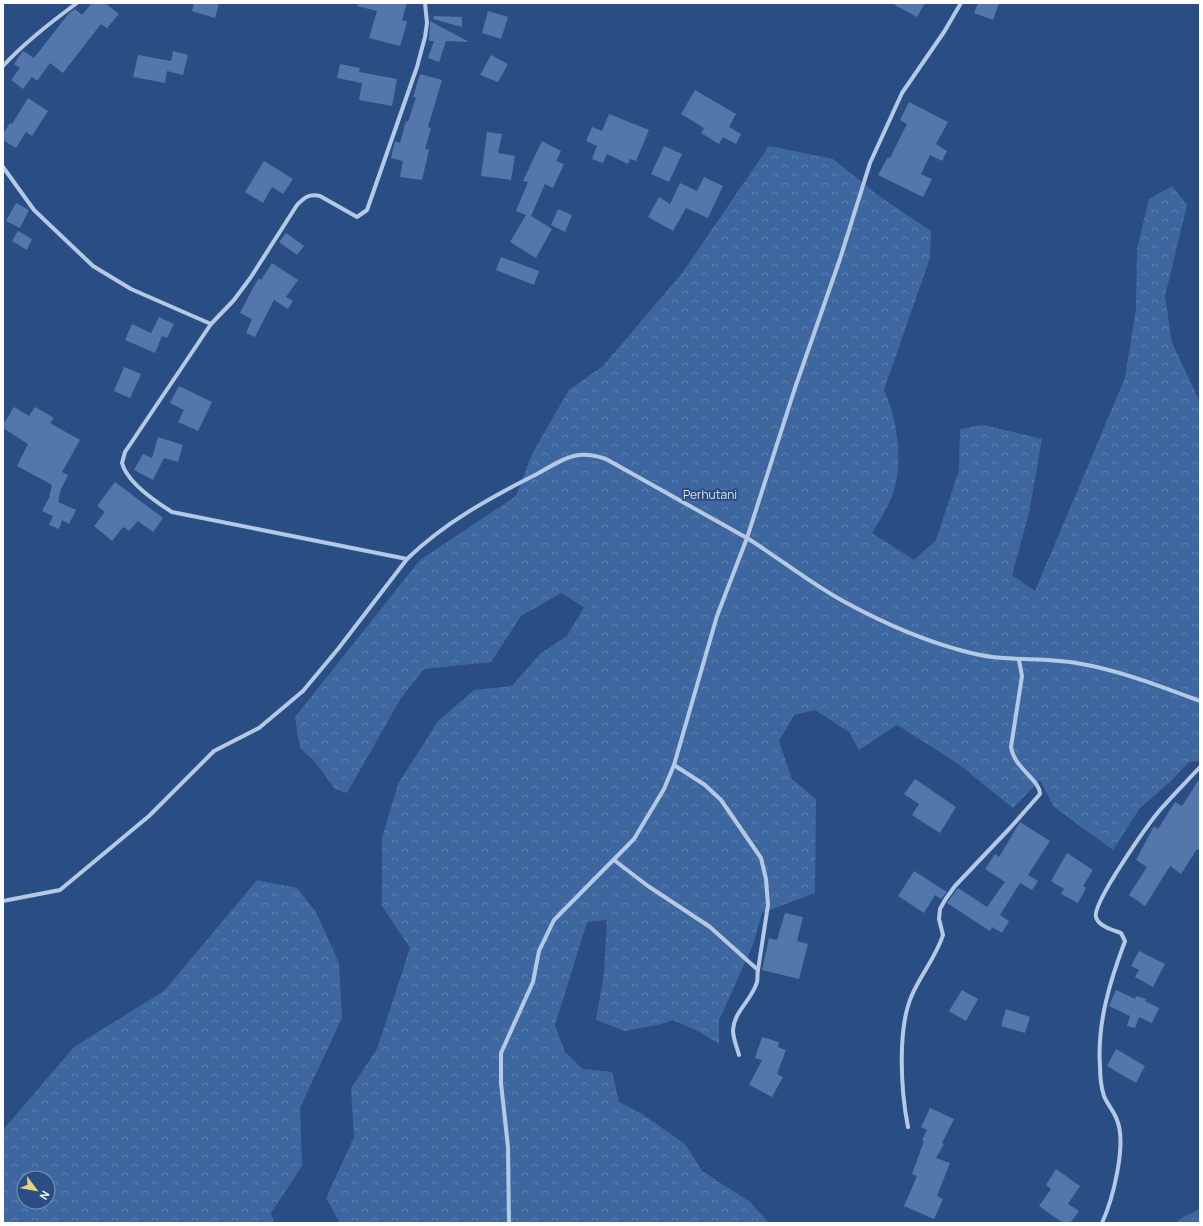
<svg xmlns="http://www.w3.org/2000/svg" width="1203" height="1226" font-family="Manrope,sans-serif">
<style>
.forest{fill:url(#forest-crowns);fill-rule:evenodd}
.building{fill:#5377ab}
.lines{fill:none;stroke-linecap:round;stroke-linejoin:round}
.minor{stroke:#b4c9e6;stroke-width:4}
.labels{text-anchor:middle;stroke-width:4;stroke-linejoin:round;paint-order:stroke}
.park-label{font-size:12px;fill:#d7e4f5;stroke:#2a4e83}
</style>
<defs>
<pattern id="forest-crowns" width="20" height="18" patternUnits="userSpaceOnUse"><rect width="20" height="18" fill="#3f679f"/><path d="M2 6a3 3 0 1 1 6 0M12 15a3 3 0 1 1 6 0" fill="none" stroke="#5c7ead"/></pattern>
</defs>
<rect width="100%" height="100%" fill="#2a4e83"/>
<!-- forest -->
<g class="forest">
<path d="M769,146L833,159L879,196L931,231L930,258L884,390C898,420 905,469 890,501C885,512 878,523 872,533L914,560L936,540L959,470L960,429L984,425L1042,439L1029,513L1012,575L1035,591L1125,378L1136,309L1137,249L1149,199L1172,186L1187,205L1165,296L1172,343L1198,398L1200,407V761L1189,762L1171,781L1140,808L1113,850L1054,807L1040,780L1013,808L957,763L897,725L859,750L849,732L815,710L794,715L779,741L792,779L816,799L815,893L762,913L753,945L719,1020V1044L698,1031L673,1020L662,1024L625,1031L596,1020L604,973L607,920L587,922L555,1025L565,1052L583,1069L612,1072L619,1102L642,1114L685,1144L702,1171L750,1202L769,1223H340L326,1198L354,1137L351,1088L377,1049L410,948L382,906V838L398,784L438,721L474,690L512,686L540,654L567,636L584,607L561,593L521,616L491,662L424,669L401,698L347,793L335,789L315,762L300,748L295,717L420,560L516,496L532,454L569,390L603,366L683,272Z"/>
<path d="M257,880L297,888L316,912L339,963L342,1018L300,1108L302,1166L271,1213L274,1223H3V1130L74,1047L164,991ZM24,1178H48V1202H24Z"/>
<polygon points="1200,1209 1200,1223 1176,1223 1180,1219"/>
</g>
<!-- building -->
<g class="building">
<polygon points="92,3 105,3 119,14 107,28 101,24 63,73 50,63 37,81 32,77 23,89 11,80 20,68 14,64 23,51 34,58 69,13 75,9 82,15"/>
<polygon points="194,3 219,3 215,18 192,11"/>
<polygon points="357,3 407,3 402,20 407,22 400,46 369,38 377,11 357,6"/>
<polygon points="891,3 925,3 917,17"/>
<polygon points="978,3 999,3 993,20 974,13"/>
<polygon points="488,11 508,17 501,39 482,33"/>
<polygon points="434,16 462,17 462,27 433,19"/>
<polygon points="430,21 469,42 446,41 439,62 428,58 434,41 429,41"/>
<polygon points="173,51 188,55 183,75 167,71 165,83 133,77 138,55 171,61"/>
<polygon points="491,55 508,64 498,82 480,75"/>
<polygon points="340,64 360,68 359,72 397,79 392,106 359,100 362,83 337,78"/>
<polygon points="420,74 442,80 428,127 431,128 425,149 429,150 422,180 400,177 403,161 391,158 395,141 400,143 406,121 408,122 416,97 413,97"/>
<polygon points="695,90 736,114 729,127 741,134 736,144 723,137 719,144 701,133 704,128 681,114"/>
<polygon points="28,98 48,111 32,136 26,132 16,148 3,140 3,134 10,123 12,124"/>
<polygon points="909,102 948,122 936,144 947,151 942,161 930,155 921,174 932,179 923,197 878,175 888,157 890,158 907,124 900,120"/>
<polygon points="609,114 649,130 636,161 630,159 628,164 607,154 603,163 592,159 597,146 586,141 592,127 602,131"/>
<polygon points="487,132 502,134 498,153 515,156 511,180 481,176"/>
<polygon points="542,141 561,151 556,161 564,164 553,188 545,184 531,216 552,229 536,258 510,242 526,215 516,211 528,182 523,181"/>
<polygon points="664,146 682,154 669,182 651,174"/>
<polygon points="264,161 293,179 283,194 272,187 263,203 245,192"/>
<polygon points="704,177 723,186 708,218 686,208 673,231 648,217 659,197 670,204 680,183 697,191"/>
<polygon points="16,203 29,210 20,228 6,221"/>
<polygon points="558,209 572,215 565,232 551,225"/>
<polygon points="18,231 32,239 27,250 12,241"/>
<polygon points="286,233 304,246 297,255 279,242"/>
<polygon points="501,257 539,271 534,285 496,270"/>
<polygon points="272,263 298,280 286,297 293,301 288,309 274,300 255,337 246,333 252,319 240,313 254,286 259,278 261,280"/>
<polygon points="159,317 174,324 167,338 162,336 155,353 125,340 132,324 151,333"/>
<polygon points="124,367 141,374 130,398 114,391"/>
<polygon points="179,386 212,402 198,431 178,422 184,410 170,403"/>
<polygon points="14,407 29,416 35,407 54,418 50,423 80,440 62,472 68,475 61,489 58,502 76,510 69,524 62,520 59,529 49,525 53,516 42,511 49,498 52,485 17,466 28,444 3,428 3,425"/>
<polygon points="158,437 183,445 178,462 164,458 153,480 134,470 143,454 152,458"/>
<polygon points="115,482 163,518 153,532 138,521 129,531 123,527 112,541 94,526 105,512 97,506"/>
<polygon points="1200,778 1200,851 1197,849 1181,874 1170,866 1145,906 1129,895 1147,867 1136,860 1154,826 1158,829 1175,802 1182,806"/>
<polygon points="915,779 956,807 940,833 912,815 919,804 904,794"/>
<polygon points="1020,822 1050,841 1028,875 1038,881 1032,890 1020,883 1000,915 1009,921 1002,933 992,927 990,931 947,903 958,888 987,907 1005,882 985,869 995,854 999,857"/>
<polygon points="1067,853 1093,870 1083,886 1086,888 1078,903 1061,894 1064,889 1051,881"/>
<polygon points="914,871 947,892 941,899 935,895 924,913 898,896"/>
<polygon points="785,913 803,917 797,941 808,944 799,979 762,970 769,938 777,940"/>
<polygon points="1139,951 1165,964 1153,987 1135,977 1139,970 1131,966"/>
<polygon points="962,990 978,999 966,1021 949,1011"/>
<polygon points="1116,990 1135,999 1136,996 1146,999 1145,1001 1159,1008 1152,1023 1139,1017 1135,1028 1127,1026 1130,1016 1109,1006"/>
<polygon points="1006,1009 1030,1017 1025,1033 1001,1026"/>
<polygon points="762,1037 779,1042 778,1047 786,1050 777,1074 783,1077 772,1097 749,1085 762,1060 755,1058"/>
<polygon points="1116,1049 1145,1066 1136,1083 1107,1066"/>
<polygon points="930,1108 954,1119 942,1143 944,1144 936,1158 950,1163 937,1196 943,1199 934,1219 904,1206 917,1176 912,1174 924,1141 922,1140 927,1130 921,1127"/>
<polygon points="1056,1169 1080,1186 1068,1204 1079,1211 1070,1223 1063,1223 1039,1206 1051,1189 1046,1185"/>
</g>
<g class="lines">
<!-- minor -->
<g class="minor">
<path d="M961,3L944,32L902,93L870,163L840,259L795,388L747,538C779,558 810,583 843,601C883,623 926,642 971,653C1006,662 1041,657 1076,663C1119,670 1160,686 1200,701"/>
<path d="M3,66C25,42 51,22 77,3"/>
<polyline points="3,167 34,210 93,266 131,289 211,324"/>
<path d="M407,559L172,512C156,502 127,482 122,463L125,452L211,324L234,300L251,277L297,205C304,198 309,193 320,196L357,217L367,210L417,67L425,37L427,23L425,3"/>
<polyline points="674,765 705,785 721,800 761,858 766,879 768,905 758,970"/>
<path d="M614,860L648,886L710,927L758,970C757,974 758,978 757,982C752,1000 734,1011 733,1030C733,1039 737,1047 739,1055"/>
<path d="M3,901L60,890L149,816L214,751L259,728L303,691L338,649L407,559C444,523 491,497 537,474C550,467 564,457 579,455C589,454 597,456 606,459L747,538L717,616L674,765L664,789L634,839L554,920L539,951L533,982L501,1053V1083L508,1147L509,1223"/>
<path d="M908,1127C901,1092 897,1028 912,995C921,974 936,957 943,935L939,919L940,909L945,900L955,886L1010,828L1040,794C1040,780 1014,768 1011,747L1022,676L1019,660"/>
<path d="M1102,1223C1113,1199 1127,1144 1117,1120C1114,1111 1107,1104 1104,1096C1101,1087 1100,1075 1100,1066C1097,1023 1110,981 1125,941L1121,933C1113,930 1098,926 1096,917C1092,903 1149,823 1160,810C1173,795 1187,781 1200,767"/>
</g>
</g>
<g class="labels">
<!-- park labels -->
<g class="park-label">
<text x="710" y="499">Perhutani</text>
</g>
</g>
<!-- border -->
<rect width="1203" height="1226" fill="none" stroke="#ffffff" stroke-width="8"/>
<!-- north arrow -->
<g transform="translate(36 1190) rotate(122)"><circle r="19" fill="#2a4e83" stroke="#7f95b5"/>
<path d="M0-3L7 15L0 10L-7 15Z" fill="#ecd07c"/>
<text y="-6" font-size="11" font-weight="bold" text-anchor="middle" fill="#ffffff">N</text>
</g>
</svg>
